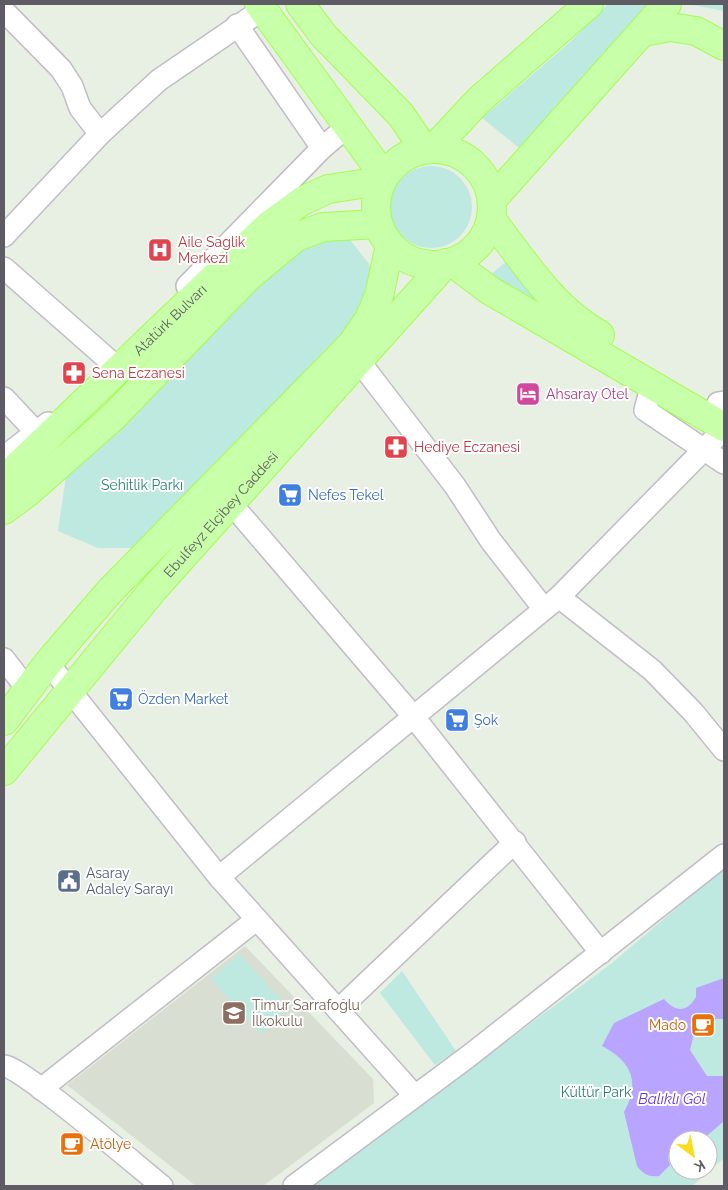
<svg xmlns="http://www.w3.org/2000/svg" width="728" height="1190" font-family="Raleway,sans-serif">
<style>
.education{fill:#d8dfd2}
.green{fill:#bde9e0;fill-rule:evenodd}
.water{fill:#b9a4ff}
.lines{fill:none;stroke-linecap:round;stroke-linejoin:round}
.minor-casing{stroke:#c1bdc6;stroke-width:24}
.major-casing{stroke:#a3fe4d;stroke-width:30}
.minor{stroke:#fff;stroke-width:21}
.major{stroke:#c8ffa9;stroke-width:28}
.labels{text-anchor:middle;stroke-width:4;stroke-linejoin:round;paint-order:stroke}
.health-label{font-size:14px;fill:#be3a42;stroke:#fff;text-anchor:start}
.street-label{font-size:14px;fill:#5f5b65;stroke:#fff}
.hotel-label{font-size:14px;fill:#b23c85;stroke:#fff;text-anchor:start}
.park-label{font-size:14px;fill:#2c8376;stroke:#fff}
.shop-label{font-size:14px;fill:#366cbe;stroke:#fff;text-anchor:start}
.service-label{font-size:14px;fill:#4e5e75;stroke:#fff;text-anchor:start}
.education-label{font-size:14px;fill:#785e54;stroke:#fff;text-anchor:start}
.food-label{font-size:14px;fill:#c56008;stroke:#fff;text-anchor:end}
.water-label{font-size:15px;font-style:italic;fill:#683bce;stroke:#fff}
</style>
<rect width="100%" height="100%" fill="#e8efe3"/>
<!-- education -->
<polygon class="education" points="245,946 373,1079 374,1103 263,1186 196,1186 67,1085"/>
<!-- green -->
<g class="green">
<polygon points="608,4 649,4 528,155 482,118 569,43"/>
<polygon points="724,4 724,11 693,5 694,4"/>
<circle cx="431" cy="207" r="41"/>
<polygon points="336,222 396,298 178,532 150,548 98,548 58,531 66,477 306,241"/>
<polygon points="510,258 543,304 487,278"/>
<path d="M724,868V1158L692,1186H312L612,963ZM678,1140H708V1170H678Z"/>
<polygon points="239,954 289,1008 261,1034 211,979"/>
<polygon points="402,971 456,1051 435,1065 380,993"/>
</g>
<!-- water -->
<path class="water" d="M724,978V1019H702L697,1022L690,1050L707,1076H724V1121L702,1140H678C672,1149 665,1153 670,1165L659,1176C649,1177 644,1175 637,1166L624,1112C641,1082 631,1061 602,1046L614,1023L664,999C675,1012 687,1013 696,997V988Z"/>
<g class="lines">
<defs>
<g id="minor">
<polyline points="4,11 61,69 72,86 80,108 100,134"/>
<polyline points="237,25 322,148"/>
<polyline points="4,236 100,134 159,80 263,9"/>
<polyline points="4,268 111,362"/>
<polyline points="187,286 322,148 348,126"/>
<polyline points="359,361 455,486 491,541 544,609"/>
<polyline points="652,384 645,410 724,463"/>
<polyline points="4,398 35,431"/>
<polyline points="718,403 724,402"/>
<polyline points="4,457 48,423"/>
<polyline points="241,515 413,716 601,953"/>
<polyline points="559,597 652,670 693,712 724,750"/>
<polyline points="4,659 28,690"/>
<polyline points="48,663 219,877 415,1096"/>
<polyline points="219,877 559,597 724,429"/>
<polyline points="338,1010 515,842"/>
<path d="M4,1066C18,1064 142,1170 162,1186"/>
<polyline points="41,1089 256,920"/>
<polyline points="294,1186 469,1056 724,855"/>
</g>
<g id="major">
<polyline points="259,4 384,176"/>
<polyline points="300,4 324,36 401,115 424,149"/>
<polyline points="643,32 670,27 696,31 724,46"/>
<polyline points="434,148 479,100 589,4"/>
<circle cx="434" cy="207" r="58"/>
<polyline points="492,200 667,4"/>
<path d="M491,219C525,262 550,306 600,335"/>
<polyline points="452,262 489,290 724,427"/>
<path id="s1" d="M4,479L269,225L302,201L328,189L381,181"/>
<polyline points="4,510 27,493 113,417 248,277 296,237 323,227 378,224"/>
<polyline points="4,721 48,663 109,592 352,344 369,319 379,296 390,245"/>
<path id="s2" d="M4,771L153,590L446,263"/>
</g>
</defs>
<!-- minor casing -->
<use href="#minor" class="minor-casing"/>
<!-- major casing -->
<use href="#major" class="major-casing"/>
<!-- minor -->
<use href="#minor" class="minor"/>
<!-- major -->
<use href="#major" class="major"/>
</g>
<!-- icons -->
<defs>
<symbol id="hospital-square" viewBox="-11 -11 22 22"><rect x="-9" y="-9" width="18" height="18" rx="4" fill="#e0444e" stroke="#fff"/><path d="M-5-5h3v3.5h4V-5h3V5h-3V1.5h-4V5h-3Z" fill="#fff"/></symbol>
<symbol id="pharmacy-square" viewBox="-11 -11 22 22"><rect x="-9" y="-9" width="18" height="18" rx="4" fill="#e0444e" stroke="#fff"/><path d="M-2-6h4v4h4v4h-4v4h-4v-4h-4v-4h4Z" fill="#fff"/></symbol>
<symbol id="hotel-square" viewBox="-11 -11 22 22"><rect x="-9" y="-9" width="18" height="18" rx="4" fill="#d1479c" stroke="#fff"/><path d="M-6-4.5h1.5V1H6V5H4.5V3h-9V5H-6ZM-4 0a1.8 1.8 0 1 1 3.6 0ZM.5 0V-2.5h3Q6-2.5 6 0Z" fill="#fff"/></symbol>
<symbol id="supermarket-square" viewBox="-11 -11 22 22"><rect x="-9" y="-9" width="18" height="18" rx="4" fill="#3f7fe0" stroke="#fff"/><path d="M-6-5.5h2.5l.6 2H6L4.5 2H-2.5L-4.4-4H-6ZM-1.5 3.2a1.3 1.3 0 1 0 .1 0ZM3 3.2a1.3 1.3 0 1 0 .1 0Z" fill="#fff"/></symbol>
<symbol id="civic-square" viewBox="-11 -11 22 22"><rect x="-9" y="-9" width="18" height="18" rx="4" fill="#5c6f8a" stroke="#fff"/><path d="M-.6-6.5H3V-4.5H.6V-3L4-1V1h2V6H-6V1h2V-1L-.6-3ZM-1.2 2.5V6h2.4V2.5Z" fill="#fff"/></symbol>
<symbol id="school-square" viewBox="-11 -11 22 22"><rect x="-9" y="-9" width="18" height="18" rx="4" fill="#8d6e63" stroke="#fff"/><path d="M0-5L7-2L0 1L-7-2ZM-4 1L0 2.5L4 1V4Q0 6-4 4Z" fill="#fff"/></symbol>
<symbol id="cafe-square" viewBox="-11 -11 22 22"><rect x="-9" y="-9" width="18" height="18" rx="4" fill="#e8710a" stroke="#fff"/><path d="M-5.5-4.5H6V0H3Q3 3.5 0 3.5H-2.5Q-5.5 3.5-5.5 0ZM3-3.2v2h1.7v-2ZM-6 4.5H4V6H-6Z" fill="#fff"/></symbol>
</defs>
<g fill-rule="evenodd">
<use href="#hospital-square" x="146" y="236" width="28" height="28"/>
<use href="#pharmacy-square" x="60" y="359" width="28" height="28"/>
<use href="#hotel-square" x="514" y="380" width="28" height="28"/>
<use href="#pharmacy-square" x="382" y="433" width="28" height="28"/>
<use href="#supermarket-square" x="276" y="481" width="28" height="28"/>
<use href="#supermarket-square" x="107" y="685" width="28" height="28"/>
<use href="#supermarket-square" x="443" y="706" width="28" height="28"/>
<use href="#civic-square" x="55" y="867" width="28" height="28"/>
<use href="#school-square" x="220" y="999" width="28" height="28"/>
<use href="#cafe-square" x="689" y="1011" width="28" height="28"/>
<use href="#cafe-square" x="58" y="1130" width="28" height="28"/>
</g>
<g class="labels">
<!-- health labels -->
<g class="health-label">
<text x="178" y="247">Aile Saglik<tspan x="178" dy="16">Merkezi</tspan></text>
<text x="92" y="378">Sena Eczanesi</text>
<text x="414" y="452">Hediye Eczanesi</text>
</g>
<!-- street labels -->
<g class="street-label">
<text dy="5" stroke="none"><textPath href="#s1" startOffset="230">Atatürk Bulvarı</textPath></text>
<text dy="5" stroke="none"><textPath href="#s2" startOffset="336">Ebulfeyz Elçibey Caddesi</textPath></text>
</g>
<!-- hotel labels -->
<g class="hotel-label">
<text x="546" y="399">Ahsaray Otel</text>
</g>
<!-- park labels -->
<g class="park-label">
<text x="142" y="490">Sehitlik Parkı</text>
<text x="596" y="1097">Kültür Park</text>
</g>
<!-- shop labels -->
<g class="shop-label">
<text x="308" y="500">Nefes Tekel</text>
<text x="138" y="704">Özden Market</text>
<text x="474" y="725">Şok</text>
</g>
<!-- service labels -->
<g class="service-label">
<text x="86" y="878">Asaray<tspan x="86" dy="16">Adaley Sarayı</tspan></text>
</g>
<!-- education labels -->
<g class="education-label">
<text x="252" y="1010">Timur Sarrafoğlu<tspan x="252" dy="16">İlkokulu</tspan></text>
</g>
<!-- food labels -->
<g class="food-label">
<text x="686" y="1030">Mado</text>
<text x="90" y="1149" text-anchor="start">Atölye</text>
</g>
<!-- water labels -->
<g class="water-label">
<text x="672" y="1104">Balıklı Göl</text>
</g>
</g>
<!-- border -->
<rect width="728" height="1190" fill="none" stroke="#5f5b65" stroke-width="10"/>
<!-- north arrow -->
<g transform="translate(693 1155) rotate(148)"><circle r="24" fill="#ffffff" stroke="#bfbdc1"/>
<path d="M0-4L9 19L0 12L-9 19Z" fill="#f9de20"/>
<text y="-8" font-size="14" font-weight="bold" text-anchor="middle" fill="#5f5b65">K</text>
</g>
</svg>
